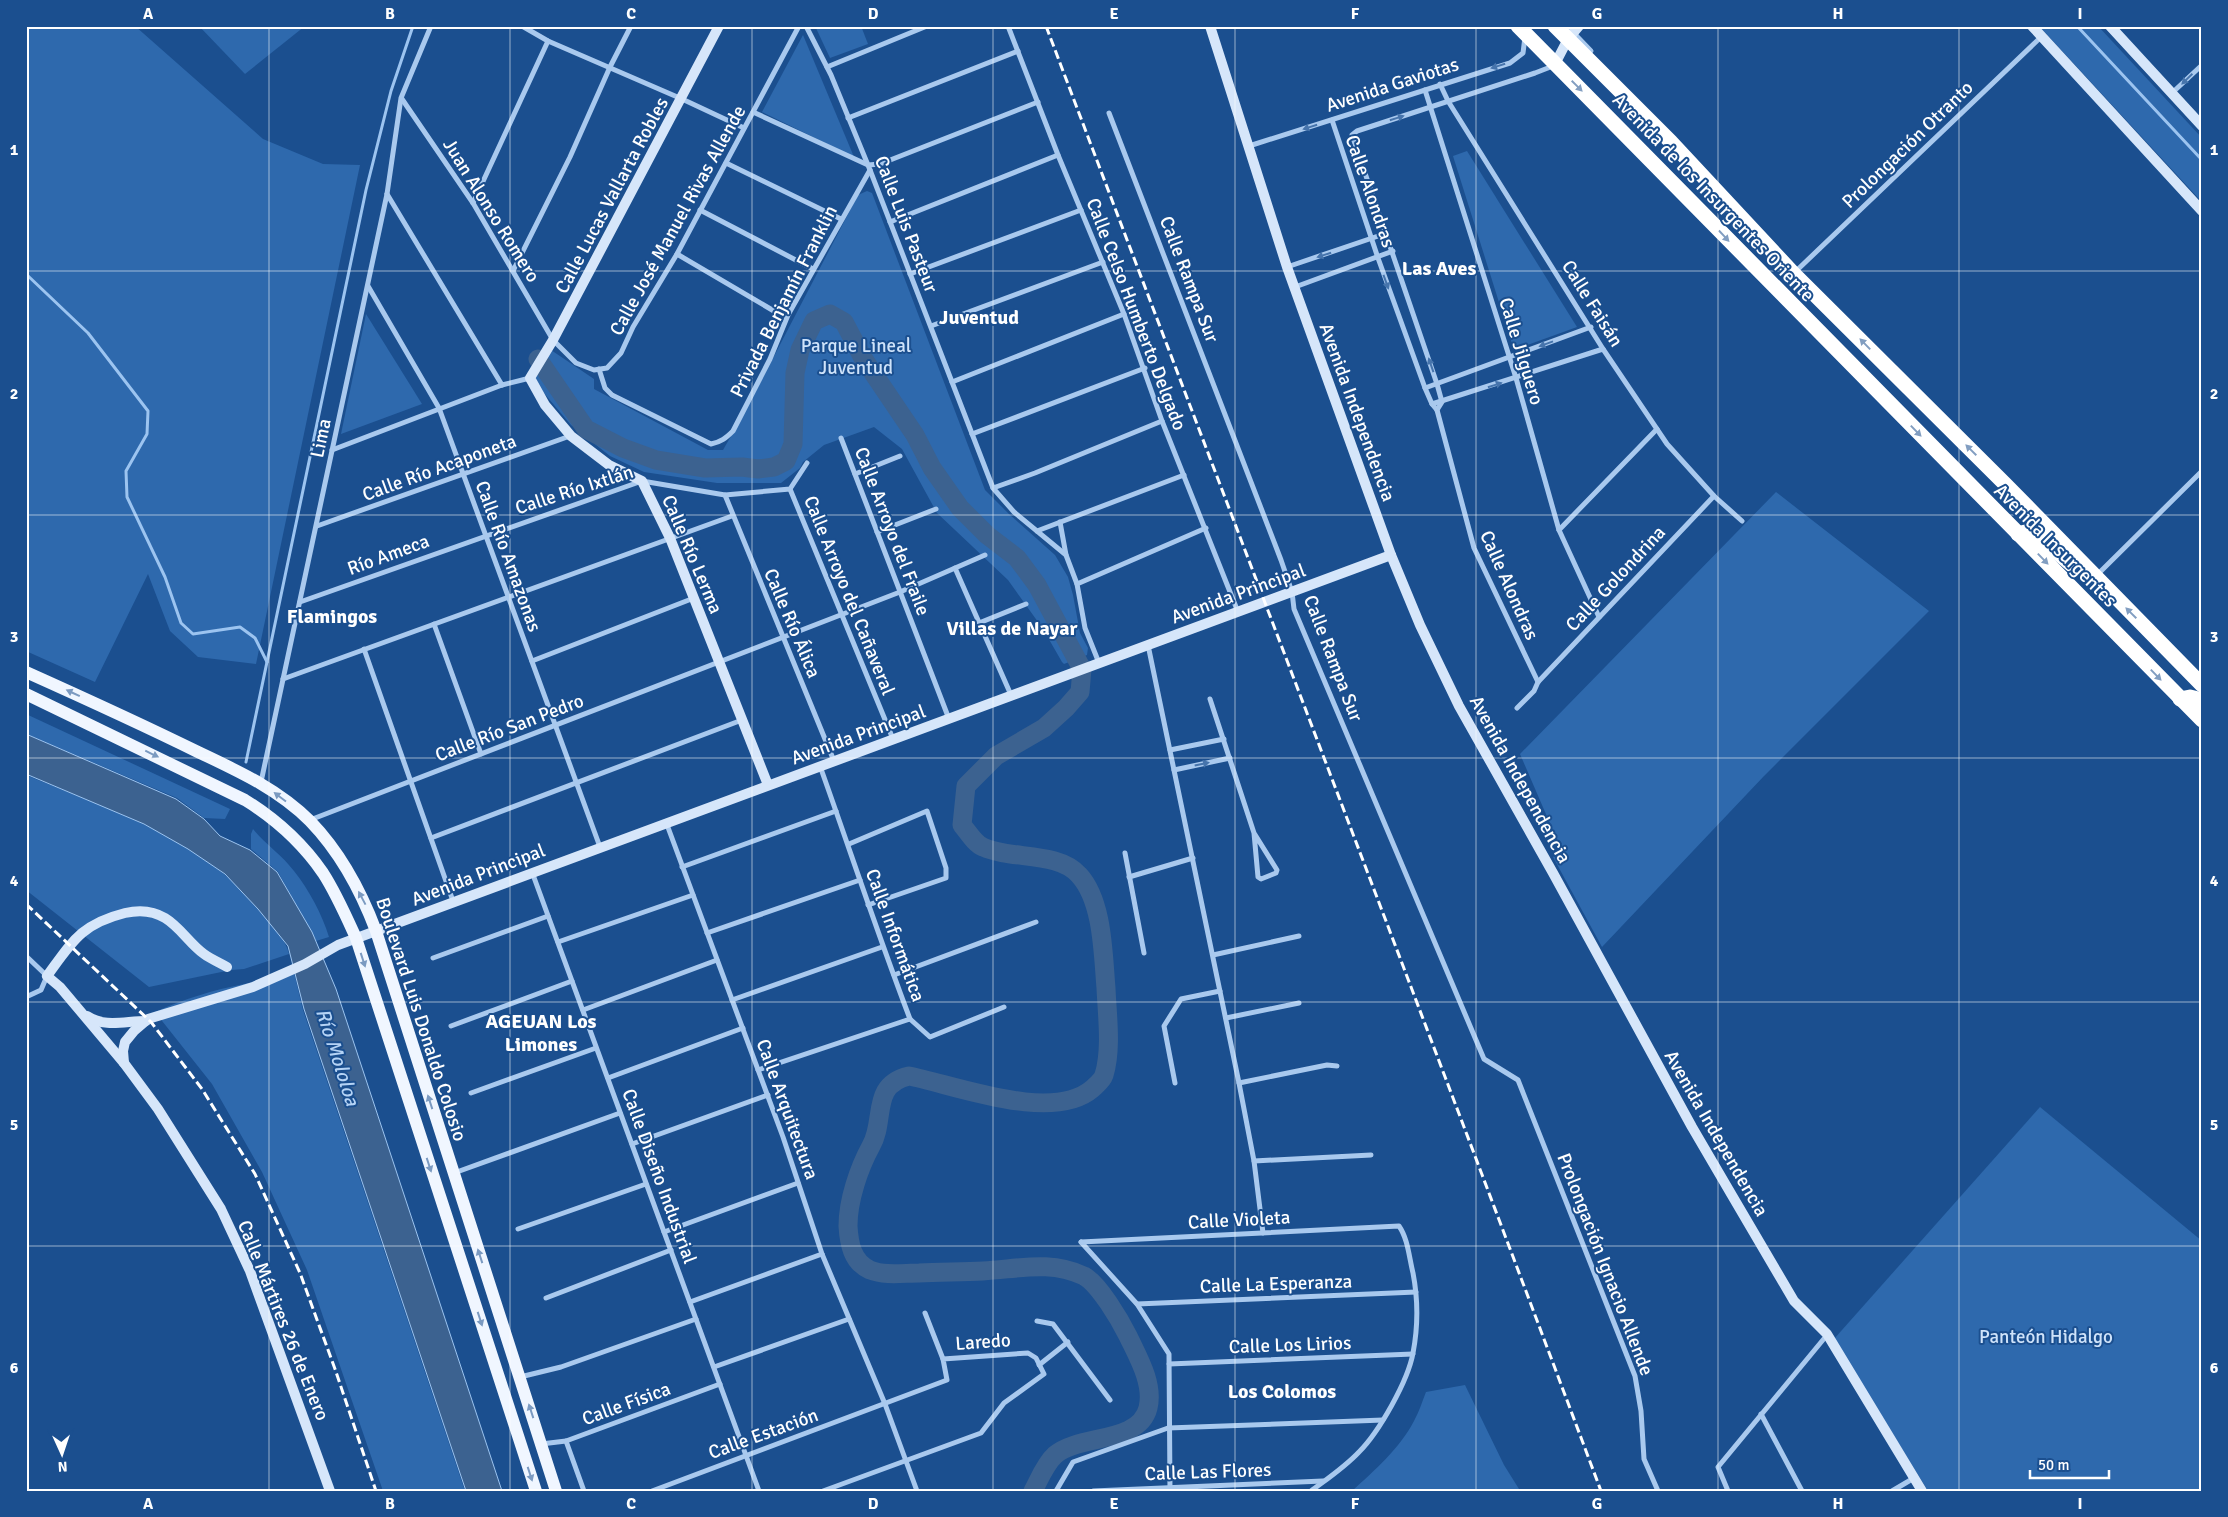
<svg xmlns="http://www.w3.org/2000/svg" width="2228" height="1517" font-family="Signika,sans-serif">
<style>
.green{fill:#2e69ad}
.water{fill:#3c6290;stroke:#9cc4f0}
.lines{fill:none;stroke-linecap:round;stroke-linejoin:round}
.stream{stroke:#9cc4f0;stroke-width:3}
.river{stroke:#3c6290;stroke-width:19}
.street{stroke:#a9c9ee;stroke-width:5}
.secondary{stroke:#d6e6fa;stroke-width:10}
.primary{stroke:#f0f6ff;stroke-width:12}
.highway{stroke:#fff;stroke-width:15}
.rail{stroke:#fff;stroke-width:3;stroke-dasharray:9 4;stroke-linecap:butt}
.oneway{fill:#4674ac}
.oneway2{fill:#829ec1}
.oneway3{fill:#7b9ac1}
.grid{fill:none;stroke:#fff;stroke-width:1;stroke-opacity:0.55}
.labels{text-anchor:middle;stroke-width:4;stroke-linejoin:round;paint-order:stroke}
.street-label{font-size:19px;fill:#fff;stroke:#1b4f8f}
.park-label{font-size:19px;fill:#cfe3fa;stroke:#1b4f8f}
.neighbourhood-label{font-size:20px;font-weight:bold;fill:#fff;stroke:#1b4f8f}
.water-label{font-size:20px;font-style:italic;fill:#b5d3f5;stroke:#1b4f8f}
.neatline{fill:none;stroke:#fff;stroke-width:2}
.grid-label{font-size:16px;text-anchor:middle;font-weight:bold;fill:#fff}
</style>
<rect width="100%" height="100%" fill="#1b4f8f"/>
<!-- green -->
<g class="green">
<polygon points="26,26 135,26 263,139 323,164 360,165 256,664 198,657 170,631 148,574 95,682 26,651"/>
<polygon points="199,26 305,26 245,74"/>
<polygon points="815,26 861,26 868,44 830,58"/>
<polygon points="2039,26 2098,26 2202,138 2202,202"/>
<polygon points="803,35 854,157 762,112"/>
<polygon points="1467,151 1577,327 1514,350 1453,156"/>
<polygon points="867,191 872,193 985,490 1009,514 1055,555 1068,577 1073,595 1080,633 1088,648 1087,655 1064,664 1062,662 1043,629 1008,580 937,513 902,449 874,427 824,445 803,462 800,468 781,483 717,483 644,472 610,456 571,425 532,379 551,350 594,379 594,389 708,450 723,450 747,408 858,195"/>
<polygon points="366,314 422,404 341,434"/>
<polygon points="1776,492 1929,611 1764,776 1602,947 1553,857 1561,849 1520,754"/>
<polygon points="26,714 230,809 225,819 204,818 177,798 26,734"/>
<path d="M26,775C93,803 168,827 224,874C239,887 254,904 266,919C275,930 286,940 289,954L244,969L231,970L149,987L26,890Z"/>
<path d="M253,829C265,844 282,855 294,871C309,890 322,914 329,937L316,941L278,872L251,849V834Z"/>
<path d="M293,968L303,1010L465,1491H383L307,1270L262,1172L212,1084L155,1012C184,999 213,990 244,984C260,981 277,973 293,968Z"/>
<polygon points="2040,1107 2202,1241 2202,1491 1928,1491 1834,1339"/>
<path d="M1465,1385L1504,1465L1519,1489L1515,1491H1352C1374,1471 1400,1448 1414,1421C1419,1412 1422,1402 1426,1392Z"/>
</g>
<!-- water -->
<polygon class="water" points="26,734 176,799 204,819 220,836 250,850 277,872 312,932 336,989 502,1491 466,1491 304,1009 288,946 258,909 225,874 188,849 144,824 26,774"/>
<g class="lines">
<!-- stream -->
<g class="stream">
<polyline points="2077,26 2202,160"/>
<polyline points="26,274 88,333 148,411 147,434 126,471 127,497 165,577 181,623 193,634 240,627 255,638 267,662"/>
<polyline points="246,762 366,190 391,91 413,26"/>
</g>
<!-- river -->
<path class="river" d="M538,359L586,429L623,448L656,460L705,468L742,467L758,469L774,467L786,461L793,444L795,373L800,350L814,321L830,314L844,322L863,358L915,435L932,468L960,508L987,535L1017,558L1037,585L1082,669L1080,692L1066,708L1044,728L996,756L966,786L962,825C968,832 975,844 983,847C1011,860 1058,851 1079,875C1103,901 1103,954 1106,988C1107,1014 1112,1049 1104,1075C1102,1081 1096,1085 1092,1089C1052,1123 955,1085 909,1076C870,1085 886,1120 871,1146C859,1168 848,1200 848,1226C849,1243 852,1262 870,1270C885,1276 903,1273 919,1273C940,1272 962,1272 983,1271C1019,1269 1050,1260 1084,1276C1099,1284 1120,1320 1128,1336C1138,1357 1154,1384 1148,1408C1139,1444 1079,1434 1055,1455C1045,1464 1039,1480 1033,1491"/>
<!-- street -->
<g class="street">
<polyline points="522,26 548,41 682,99 744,128"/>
<polyline points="806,26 831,75 870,170 993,488 1014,512 1066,555 1077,584 1085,628 1099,663"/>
<polyline points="1008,26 1058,155 1124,314 1162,421 1238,612"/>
<polyline points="1567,26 1591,51"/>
<polyline points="827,67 927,26"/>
<polyline points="1440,84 1448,101 1603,349 1667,444 1714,496 1742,521"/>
<polyline points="1425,90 1516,378 1559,530 1599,617"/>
<polyline points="2172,93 2202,65"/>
<polyline points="402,99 473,203 553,340 576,363 594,370 607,368 621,353 633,327 677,254 799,26"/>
<polyline points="753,112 868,165 880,164 1038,102"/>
<polyline points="1109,113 1281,560 1292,592 1294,609 1484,1059 1518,1080 1635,1376 1641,1411 1644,1459 1658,1491"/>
<polyline points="848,118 1018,51"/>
<polyline points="1332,120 1378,258 1425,388 1432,404 1437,410 1474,548 1538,682"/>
<polyline points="1249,146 1510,63 1523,53 1525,37"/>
<polyline points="726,163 841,219"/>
<polyline points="387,194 502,385"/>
<polyline points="473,203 548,41"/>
<polyline points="700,210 813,269"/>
<polyline points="890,222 1058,155"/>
<polyline points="677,254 779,314 788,315"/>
<polyline points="1287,267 1387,233"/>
<polyline points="513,271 570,157 610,67 631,26"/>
<polyline points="1794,273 2041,37"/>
<polyline points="910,274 1081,210"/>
<polyline points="368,286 439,408 600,847"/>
<polyline points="1295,287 1393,251"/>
<polyline points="931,326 1103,262"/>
<path d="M599,369L605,388L612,395L711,444C721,442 726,438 733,431L770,359L788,315L870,170"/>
<polyline points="952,382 1124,314"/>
<polyline points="1425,388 1591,327"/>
<polyline points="1432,404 1603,349"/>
<polyline points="1437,410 1442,402 1437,384 1352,135 1357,131 1535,73 1553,66"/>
<polyline points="972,434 1145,368"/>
<polyline points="841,438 949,719"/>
<polyline points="332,450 502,385 530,378"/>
<polyline points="855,474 900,456"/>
<polyline points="993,488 1035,473 1162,421"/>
<polyline points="790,489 893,739"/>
<polyline points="725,495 834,761"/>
<polyline points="1060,522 1066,555"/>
<polyline points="317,526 570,436"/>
<polyline points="1559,530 1657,429"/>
<polyline points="1037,531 1184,475"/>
<polyline points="877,532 936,509"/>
<polyline points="955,568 1011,695"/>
<polyline points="2097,575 2202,471"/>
<polyline points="1077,584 1206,528"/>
<polyline points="300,602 642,481 725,495 790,489 807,463"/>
<polyline points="979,623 1026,604"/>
<polyline points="434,624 481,754"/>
<polyline points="1148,645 1239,1083 1254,1161 1263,1233"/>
<polyline points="364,649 453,901"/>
<polyline points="532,661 694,598"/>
<polyline points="283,679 732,516"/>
<polyline points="1210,699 1254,833 1258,877 1261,879 1276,873 1277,870 1254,833"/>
<polyline points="1517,708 1534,691 1538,682 1714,496"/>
<polyline points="1170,750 1224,739"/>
<polyline points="1174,770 1230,758"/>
<polyline points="261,782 387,194 401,98 431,26"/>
<polyline points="310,820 900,592 985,555"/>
<polyline points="666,822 783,1137 822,1254 885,1404 917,1491"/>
<polyline points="431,838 742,720"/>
<polyline points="849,844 927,811 946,868 946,878 868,905"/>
<polyline points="1125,853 1144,953"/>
<polyline points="682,867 836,811"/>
<polyline points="532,872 759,1491"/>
<polyline points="1129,877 1193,858"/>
<polyline points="707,933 860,880"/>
<polyline points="558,942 693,895"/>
<polyline points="1213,955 1299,936"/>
<polyline points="26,956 47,976 41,990 26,997"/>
<polyline points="433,958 548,916"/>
<polyline points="894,975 1036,922"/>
<polyline points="732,1000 882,947"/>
<polyline points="583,1010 717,960"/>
<polyline points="1226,1018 1299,1003"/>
<polyline points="910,1019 930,1037 1004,1007"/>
<polyline points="451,1026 572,981"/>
<path d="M758,1070L910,1019C878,935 850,850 820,766"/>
<polyline points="608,1078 743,1028"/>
<polyline points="1175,1083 1164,1026 1181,999 1220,991"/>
<polyline points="1239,1083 1327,1065 1337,1066"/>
<polyline points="471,1093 596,1048"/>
<polyline points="632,1144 768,1095"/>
<polyline points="1254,1161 1371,1155"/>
<polyline points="454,1173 620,1113"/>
<polyline points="518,1229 646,1184"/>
<polyline points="664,1232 798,1183"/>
<path d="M1081,1242L1399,1226C1408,1239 1409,1257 1413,1273C1418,1299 1418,1327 1413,1353C1408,1381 1379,1432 1359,1452C1345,1467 1327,1479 1311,1491"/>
<polyline points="1081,1242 1137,1304 1169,1354 1170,1491"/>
<polyline points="546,1298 671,1250"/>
<polyline points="690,1302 822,1254"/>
<polyline points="1137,1304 1416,1292"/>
<polyline points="925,1313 943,1359"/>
<polyline points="1037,1321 1053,1324 1110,1400"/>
<polyline points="1169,1364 1413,1354"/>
<polyline points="1039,1365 1068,1342"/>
<polyline points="714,1367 849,1319"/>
<polyline points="520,1377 561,1367 696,1319"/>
<polyline points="1761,1414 1802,1491"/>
<polyline points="566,1441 584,1491"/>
<polyline points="541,1444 566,1441 720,1384"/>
<polyline points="652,1491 947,1380 943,1359 1028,1353 1036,1358 1044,1374 1004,1403 981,1433 823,1491"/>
<polyline points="1056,1491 1073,1462 1168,1428 1383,1420"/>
<polyline points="1093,1491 1323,1481"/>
<polyline points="1728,1491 1718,1467 1827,1335"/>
<polyline points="1892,1491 1914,1478"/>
</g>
<!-- secondary -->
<g class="secondary">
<polyline points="719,26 553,340 530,378 545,405 571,436 609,465 642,481 670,538 768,785"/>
<polyline points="1210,26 1287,267 1391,555 1420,625 1459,706 1553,873 1692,1127 1730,1192 1794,1301 1827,1334 1922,1491"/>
<polyline points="2032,26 2202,211"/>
<polyline points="2110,26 2202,126"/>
<polyline points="1555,64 1568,39 1579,26"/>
<path d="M227,967C220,963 211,959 204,954C190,944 180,927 165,918C152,910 138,910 125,913C81,924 72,942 47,976L60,987L124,1063L158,1109L221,1209L250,1271L330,1491"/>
<path d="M87,1016C105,1028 125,1021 146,1021"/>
<polyline points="124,1063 123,1051 125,1042 134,1031 148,1019 253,987 305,964 338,945 1391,555"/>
</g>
<!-- primary -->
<g class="primary">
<path d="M26,672C84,698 141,724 198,752C238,771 278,789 310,821C340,852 361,891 376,931L556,1491"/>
<path d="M26,694L245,800C274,818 303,844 323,873C336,893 346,916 356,938L536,1491"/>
</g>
<!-- highway -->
<g class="highway">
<polyline points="1518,26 2202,720"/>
<polyline points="1555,26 1671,142 1793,273 2005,484 2202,685"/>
<polyline points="2018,534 2029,531 2035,534 2072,565"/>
<polyline points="2180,699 2190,697 2202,700"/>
</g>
<!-- rail -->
<g class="rail">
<path d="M1046,26C1231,515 1418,1002 1601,1491"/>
<polyline points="26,904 151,1022 202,1089 255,1174 300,1273 335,1369 376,1491"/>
</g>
</g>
<!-- one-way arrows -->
<defs><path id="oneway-solid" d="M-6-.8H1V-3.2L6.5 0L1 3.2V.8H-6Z" transform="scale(1.25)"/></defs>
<g class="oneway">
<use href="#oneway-solid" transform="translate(1498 66) rotate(163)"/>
<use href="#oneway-solid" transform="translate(2187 79) rotate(136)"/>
<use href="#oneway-solid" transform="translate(1397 118) rotate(-17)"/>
<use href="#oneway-solid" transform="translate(1310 127) rotate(162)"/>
<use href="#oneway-solid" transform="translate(1324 255) rotate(162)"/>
<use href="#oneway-solid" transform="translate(1386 282) rotate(70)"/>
<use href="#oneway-solid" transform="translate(1546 344) rotate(160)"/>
<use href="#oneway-solid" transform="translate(1431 365) rotate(-109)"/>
<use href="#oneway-solid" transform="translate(1495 385) rotate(-18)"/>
<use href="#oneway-solid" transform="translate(1202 764) rotate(-12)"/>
</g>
<g class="oneway2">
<use href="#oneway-solid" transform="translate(1577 86) rotate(45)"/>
<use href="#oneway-solid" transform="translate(1724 236) rotate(47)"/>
<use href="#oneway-solid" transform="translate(1865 344) rotate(-134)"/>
<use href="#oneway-solid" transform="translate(1916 431) rotate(46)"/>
<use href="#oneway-solid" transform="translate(1971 450) rotate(-135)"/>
<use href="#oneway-solid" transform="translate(2043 559) rotate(46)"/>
<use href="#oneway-solid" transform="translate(2131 613) rotate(-135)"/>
<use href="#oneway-solid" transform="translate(2156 675) rotate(46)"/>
</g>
<g class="oneway3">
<use href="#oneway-solid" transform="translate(73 693) rotate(-155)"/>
<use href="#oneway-solid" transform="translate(152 754) rotate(26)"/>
<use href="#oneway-solid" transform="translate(280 797) rotate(-143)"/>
<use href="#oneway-solid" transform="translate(362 898) rotate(-118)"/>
<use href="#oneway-solid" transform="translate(363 960) rotate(72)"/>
<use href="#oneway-solid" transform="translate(430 1102) rotate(-108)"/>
<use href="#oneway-solid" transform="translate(429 1165) rotate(72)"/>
<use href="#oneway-solid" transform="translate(480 1256) rotate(-108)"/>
<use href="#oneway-solid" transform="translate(480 1319) rotate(72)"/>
<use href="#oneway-solid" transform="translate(531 1411) rotate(-108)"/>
<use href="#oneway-solid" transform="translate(530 1474) rotate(72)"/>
</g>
<!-- grid -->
<path class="grid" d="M269,26V1491M510,26V1491M752,26V1491M993,26V1491M1235,26V1491M1476,26V1491M1718,26V1491M1959,26V1491M26,271H2202M26,515H2202M26,758H2202M26,1002H2202M26,1246H2202"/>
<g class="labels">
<!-- street labels -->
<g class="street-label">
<text transform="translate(1392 84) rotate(-18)" y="7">Avenida Gaviotas</text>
<text transform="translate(1907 144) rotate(-44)" y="7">Prolongación Otranto</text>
<text transform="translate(1371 191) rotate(71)" y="7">Calle Alondras</text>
<text transform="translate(611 195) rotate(-62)" y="7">Calle Lucas Vallarta Robles</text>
<text transform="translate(1714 197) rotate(46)" y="7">Avenida de los Insurgentes Oriente</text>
<text transform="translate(492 210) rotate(58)" y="7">Juan Alonso Romero</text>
<text transform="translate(677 220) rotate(-61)" y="7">Calle José Manuel Rivas Allende</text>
<text transform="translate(907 224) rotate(69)" y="7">Calle Luis Pasteur</text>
<text transform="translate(1190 279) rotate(69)" y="7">Calle Rampa Sur</text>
<text transform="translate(783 301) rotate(-63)" y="7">Privada Benjamín Franklin</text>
<text transform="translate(1593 303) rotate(58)" y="7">Calle Faisán</text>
<text transform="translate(1137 314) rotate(69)" y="7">Calle Celso Humberto Delgado</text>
<text transform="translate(1522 351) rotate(73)" y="7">Calle Jilguero</text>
<text transform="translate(1358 412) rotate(70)" y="7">Avenida Independencia</text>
<text transform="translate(320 438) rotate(-78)" y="7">Lima</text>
<text transform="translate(439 467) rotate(-20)" y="7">Calle Río Acaponeta</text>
<text transform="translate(574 489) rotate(-18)" y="7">Calle Río Ixtlán</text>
<text transform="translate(893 531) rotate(69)" y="7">Calle Arroyo del Fraile</text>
<text transform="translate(2056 545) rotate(45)" y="7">Avenida Insurgentes</text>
<text transform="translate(388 554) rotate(-20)" y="7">Río Ameca</text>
<text transform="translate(693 554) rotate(67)" y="7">Calle Río Lerma</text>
<text transform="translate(509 556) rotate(70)" y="7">Calle Río Amazonas</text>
<text transform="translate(1615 578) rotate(-47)" y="7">Calle Golondrina</text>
<text transform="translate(1510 585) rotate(66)" y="7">Calle Alondras</text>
<text transform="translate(1238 593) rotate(-20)" y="7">Avenida Principal</text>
<text transform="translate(850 595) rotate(68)" y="7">Calle Arroyo del Cañaveral</text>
<text transform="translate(793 623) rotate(67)" y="7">Calle Río Álica</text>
<text transform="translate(1334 658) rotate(69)" y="7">Calle Rampa Sur</text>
<text transform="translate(509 727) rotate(-21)" y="7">Calle Río San Pedro</text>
<text transform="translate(858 734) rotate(-20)" y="7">Avenida Principal</text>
<text transform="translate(1521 779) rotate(61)" y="7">Avenida Independencia</text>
<text transform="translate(478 874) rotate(-21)" y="7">Avenida Principal</text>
<text transform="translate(896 935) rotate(70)" y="7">Calle Informática</text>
<text transform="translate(422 1019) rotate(72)" y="7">Boulevard Luis Donaldo Colosio</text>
<text transform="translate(788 1109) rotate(70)" y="7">Calle Arquitectura</text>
<text transform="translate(1717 1133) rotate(60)" y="7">Avenida Independencia</text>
<text transform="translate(660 1176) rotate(70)" y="7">Calle Diseño Industrial</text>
<text transform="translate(1239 1219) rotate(-3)" y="7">Calle Violeta</text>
<text transform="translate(1606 1264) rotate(69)" y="7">Prolongación Ignacio Allende</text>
<text transform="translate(1276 1283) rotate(-2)" y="7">Calle La Esperanza</text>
<text transform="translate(284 1320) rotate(68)" y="7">Calle Mártires 26 de Enero</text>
<text transform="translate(983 1341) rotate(-4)" y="7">Laredo</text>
<text transform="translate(1290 1344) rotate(-2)" y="7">Calle Los Lirios</text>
<text transform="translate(626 1403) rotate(-20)" y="7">Calle Física</text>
<text transform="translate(763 1433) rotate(-20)" y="7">Calle Estación</text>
<text transform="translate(1208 1471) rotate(-2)" y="7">Calle Las Flores</text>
</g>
<!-- park labels -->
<g class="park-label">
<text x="856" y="352">Parque Lineal<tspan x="856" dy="22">Juventud</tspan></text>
<text x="2046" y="1343">Panteón Hidalgo</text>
</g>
<!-- neighbourhood labels -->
<g class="neighbourhood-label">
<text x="1439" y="275">Las Aves</text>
<text x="979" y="324">Juventud</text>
<text x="332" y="623">Flamingos</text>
<text x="1012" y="635">Villas de Nayar</text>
<text x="541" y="1028">AGEUAN Los<tspan x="541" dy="23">Limones</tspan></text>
<text x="1282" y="1398">Los Colomos</text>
</g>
<!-- water labels -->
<g class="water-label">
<text transform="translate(338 1057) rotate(72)" y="7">Río Mololoa</text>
</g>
</g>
<!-- border -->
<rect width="2228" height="1517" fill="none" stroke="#1b4f8f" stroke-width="55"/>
<!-- north arrow -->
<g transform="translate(62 1454) rotate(177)" stroke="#1b4f8f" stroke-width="4" paint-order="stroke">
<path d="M0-4L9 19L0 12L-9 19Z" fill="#ffffff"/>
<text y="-8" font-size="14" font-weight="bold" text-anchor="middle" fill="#ffffff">N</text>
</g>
<!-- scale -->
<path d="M2030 1470v8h79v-8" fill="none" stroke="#ffffff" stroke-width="2.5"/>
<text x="2038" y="1470" font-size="15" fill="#ffffff" stroke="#1b4f8f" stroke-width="4" paint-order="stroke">50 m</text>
<rect x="28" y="28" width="2172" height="1462" class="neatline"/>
<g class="grid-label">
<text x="148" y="19">A</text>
<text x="390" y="19">B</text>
<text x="631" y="19">C</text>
<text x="873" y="19">D</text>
<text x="1114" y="19">E</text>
<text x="1355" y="19">F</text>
<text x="1597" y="19">G</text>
<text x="1838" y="19">H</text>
<text x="2080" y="19">I</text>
<text x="14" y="155">1</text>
<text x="2214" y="155">1</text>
<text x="14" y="399">2</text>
<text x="2214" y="399">2</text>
<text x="14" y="642">3</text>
<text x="2214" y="642">3</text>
<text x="14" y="886">4</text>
<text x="2214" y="886">4</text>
<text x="14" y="1130">5</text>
<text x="2214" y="1130">5</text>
<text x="14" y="1373">6</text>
<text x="2214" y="1373">6</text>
<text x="148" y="1509">A</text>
<text x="390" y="1509">B</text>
<text x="631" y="1509">C</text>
<text x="873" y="1509">D</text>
<text x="1114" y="1509">E</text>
<text x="1355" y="1509">F</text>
<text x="1597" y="1509">G</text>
<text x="1838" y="1509">H</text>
<text x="2080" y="1509">I</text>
</g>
</svg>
